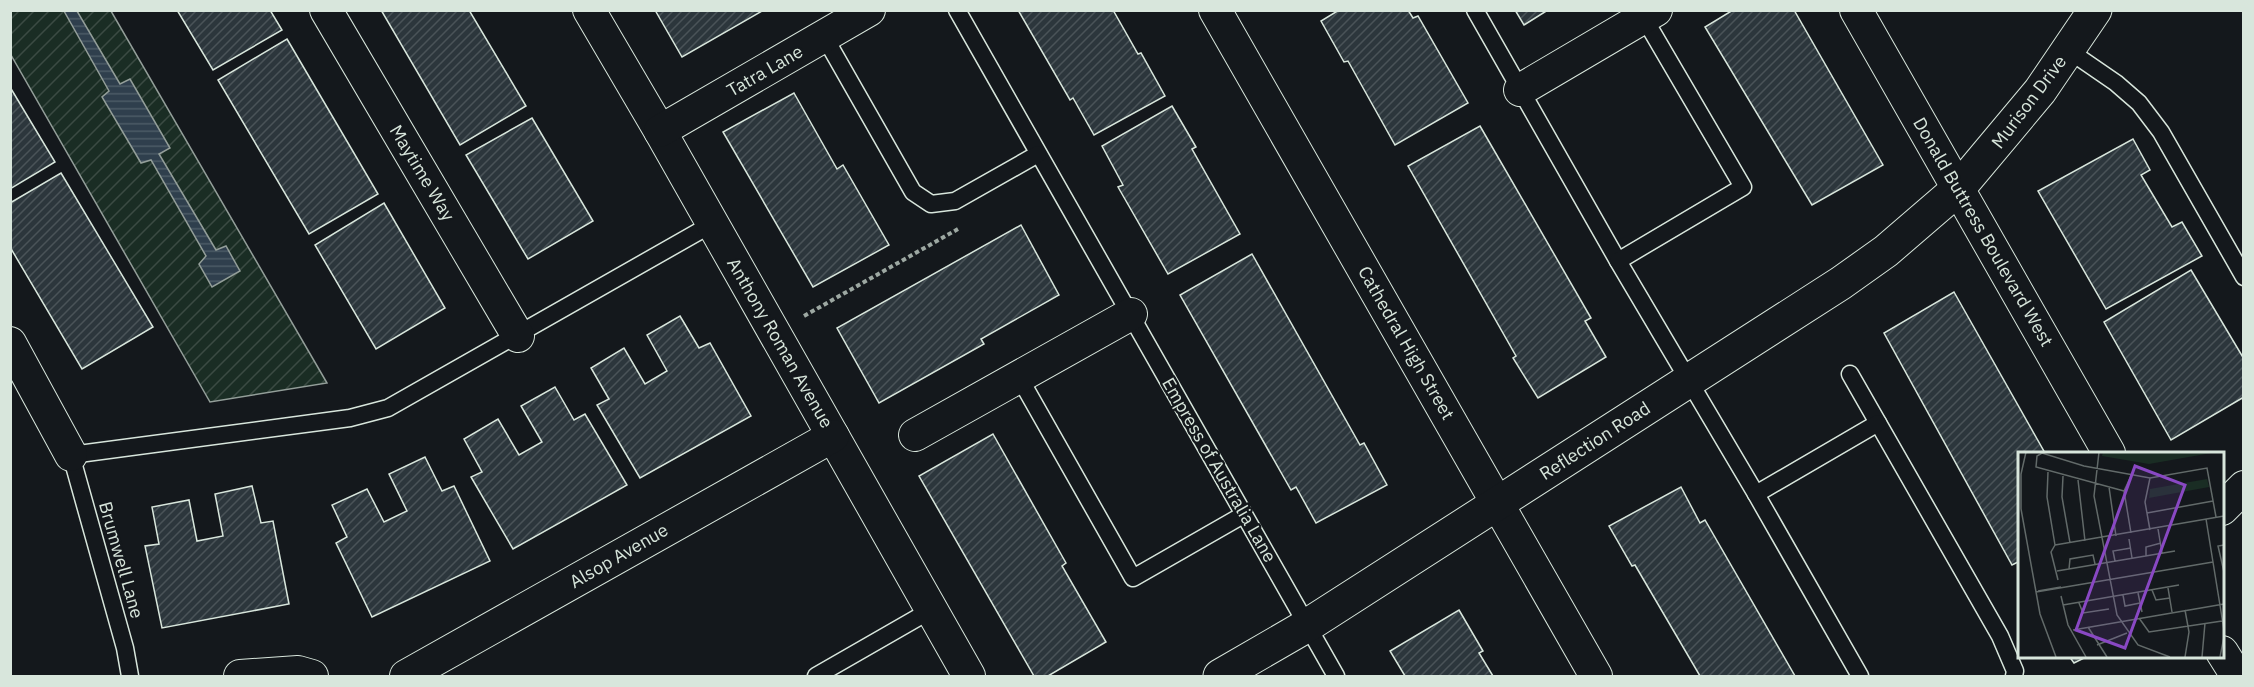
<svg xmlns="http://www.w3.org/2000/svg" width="2254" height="687" font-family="'IBM Plex Sans',sans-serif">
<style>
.garden{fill:url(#garden-furrows);stroke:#939e99;stroke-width:1.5}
.water{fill:url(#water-rules);stroke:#939e99;stroke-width:1.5}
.building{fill:url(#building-hatch);stroke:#d8e6dc;stroke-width:1.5}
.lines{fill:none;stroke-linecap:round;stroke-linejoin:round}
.service-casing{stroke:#d8e6dc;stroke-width:19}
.minor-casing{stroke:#d8e6dc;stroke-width:34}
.tertiary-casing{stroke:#d8e6dc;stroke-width:35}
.path{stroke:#9da8a2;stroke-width:4;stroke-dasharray:4.5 3;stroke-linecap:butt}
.service{stroke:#14181c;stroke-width:16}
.minor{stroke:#14181c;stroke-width:32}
.tertiary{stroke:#14181c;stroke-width:33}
.labels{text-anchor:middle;stroke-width:4.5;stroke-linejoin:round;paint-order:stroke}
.street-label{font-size:18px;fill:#d8e6dc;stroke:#14181c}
.inset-road{fill:none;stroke:#626a69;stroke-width:1.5}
.view{fill:#8948c3;fill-opacity:0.15;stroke:#8948c3;stroke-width:3}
.inset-edge{fill:none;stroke:#d8e6dc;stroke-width:3}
</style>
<defs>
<pattern id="garden-furrows" width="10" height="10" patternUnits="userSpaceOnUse" patternTransform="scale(1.5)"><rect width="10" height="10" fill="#1a2d24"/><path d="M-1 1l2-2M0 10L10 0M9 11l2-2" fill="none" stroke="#3b4b43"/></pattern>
<pattern id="water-rules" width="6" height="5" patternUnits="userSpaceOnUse" patternTransform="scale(1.5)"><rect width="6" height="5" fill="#2f3f4d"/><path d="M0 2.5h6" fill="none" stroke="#4c5b66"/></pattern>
<pattern id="building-hatch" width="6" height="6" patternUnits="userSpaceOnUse" patternTransform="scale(1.5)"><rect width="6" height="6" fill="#2c363c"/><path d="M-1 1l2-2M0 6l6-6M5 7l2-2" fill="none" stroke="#4a5358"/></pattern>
</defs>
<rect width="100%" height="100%" fill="#14181c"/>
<!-- garden -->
<polygon class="garden" points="10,11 111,11 327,383 210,402 11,55"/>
<!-- water -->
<polygon class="water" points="64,11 77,11 120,84 130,79 170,148 159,154 216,250 226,246 240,271 212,287 199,264 206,256 151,160 141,163 102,97 109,91"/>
<!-- building -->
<g class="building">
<polygon points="177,10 270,10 282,30 213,70"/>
<polygon points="381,10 469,10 526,106 460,145"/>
<polygon points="655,10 764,10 682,57"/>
<polygon points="1018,10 1113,10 1138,54 1141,53 1165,96 1094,135 1073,98 1070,100"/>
<polygon points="1339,10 1408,10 1413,18 1418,16 1468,103 1395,145 1348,61 1344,62 1321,21"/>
<polygon points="1515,10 1548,10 1524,25"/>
<polygon points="1733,10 1794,10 1883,165 1812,205 1705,27"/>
<polygon points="287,39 378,194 309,234 218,80"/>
<polygon points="10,87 55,162 10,189"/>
<polygon points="794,93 837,169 843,165 889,245 813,287 723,132"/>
<polygon points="1172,106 1196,147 1192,149 1240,234 1168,274 1118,187 1123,185 1102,146"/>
<polygon points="532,118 593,221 528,259 466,155"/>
<polygon points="1480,126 1591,318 1585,321 1606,357 1538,398 1513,358 1516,356 1408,166"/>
<polygon points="2133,139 2150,170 2141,175 2172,227 2182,222 2202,256 2106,309 2038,191"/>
<polygon points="61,173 153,327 82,369 10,247 10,203"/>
<polygon points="384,203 445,308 376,349 315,245"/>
<polygon points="1021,225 1059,295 981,339 984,344 879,403 837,328"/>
<polygon points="1252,254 1360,445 1364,443 1387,485 1316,523 1296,487 1291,490 1180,295"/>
<polygon points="2191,270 2244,359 2244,397 2171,440 2104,322"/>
<polygon points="1954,292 2045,453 2020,453 2020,561 2012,565 1884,333"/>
<polygon points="680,316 699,348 710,343 751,416 640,478 597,405 609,399 591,368 624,348 645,384 667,371 647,335"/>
<polygon points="555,387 574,420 585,414 627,485 513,549 471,477 482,472 464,439 498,419 519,455 542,442 521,406"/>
<polygon points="993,434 1066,563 1062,566 1106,642 1048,676 1034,676 919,476"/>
<polygon points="425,457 442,491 454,486 490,561 372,617 336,543 347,537 332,505 367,489 384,522 407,511 389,474"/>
<polygon points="252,486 261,523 273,521 289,604 162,628 145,546 159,544 152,507 189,500 197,541 223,536 215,494"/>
<polygon points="1681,487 1700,523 1705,520 1795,676 1700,676 1635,565 1632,566 1609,526"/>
<polygon points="1459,610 1483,651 1479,653 1493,676 1405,676 1390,651"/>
<polygon points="2069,656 2088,656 2074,663"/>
</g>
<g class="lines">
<defs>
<g id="service">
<polyline points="957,10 1336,676"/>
<polyline points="1475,10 1618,261 1756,494 1860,676"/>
<polyline points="824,36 913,192 931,204 955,201 1038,154"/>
<polyline points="2068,50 2116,83 2139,103 2161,132 2244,277"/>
<polyline points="1618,261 1743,187 1644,18"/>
<polyline points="1850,374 2000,636 2015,671 2014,676"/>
<polyline points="1019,377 1133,578 1243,515"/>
<polyline points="1756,494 1878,423"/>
<polyline points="130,676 125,648 71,455 350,418 388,408 712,224"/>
<polyline points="816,676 931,610"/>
</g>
<g id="minor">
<polyline points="326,10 518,336"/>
<polyline points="589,10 660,131 969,676"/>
<polyline points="1215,10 1596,676"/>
<polyline points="1856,10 2109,453"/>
<polyline points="1520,90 1656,10"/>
<polyline points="660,131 869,10"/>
<polyline points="10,343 71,455"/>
<polyline points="915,435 1131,314"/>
<polyline points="2222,509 2244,487"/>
<polyline points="2222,652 2237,676"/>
<polyline points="240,676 298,672 312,676"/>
<polyline points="406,676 833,436"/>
</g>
<polyline id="tertiary" points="1220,676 1308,625 1841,283 1886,251 1958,189 2040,91 2095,10"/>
</defs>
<!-- service casing -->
<use href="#service" class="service-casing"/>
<!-- minor casing -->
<use href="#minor" class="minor-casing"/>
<!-- tertiary casing -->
<use href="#tertiary" class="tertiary-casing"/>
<!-- path -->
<polyline class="path" points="804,316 958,229"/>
<!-- service -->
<use href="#service" class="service"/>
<!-- minor -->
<use href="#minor" class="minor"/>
<!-- tertiary -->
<use href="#tertiary" class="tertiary"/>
</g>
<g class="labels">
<!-- street labels -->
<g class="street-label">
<text transform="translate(765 71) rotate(-30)" y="6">Tatra Lane</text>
<text transform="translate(2029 102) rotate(-53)" y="6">Murison Drive</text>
<text transform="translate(422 173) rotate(59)" y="6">Maytime Way</text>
<text transform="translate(1983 232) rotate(60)" y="6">Donald Buttress Boulevard West</text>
<text transform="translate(780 343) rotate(60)" y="6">Anthony Roman Avenue</text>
<text transform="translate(1406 343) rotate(60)" y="6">Cathedral High Street</text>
<text transform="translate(1595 441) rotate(-33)" y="6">Reflection Road</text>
<text transform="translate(1219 470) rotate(60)" y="6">Empress of Australia Lane</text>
<text transform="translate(619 556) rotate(-30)" y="6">Alsop Avenue</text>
<text transform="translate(121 560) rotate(74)" y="6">Brumwell Lane</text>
</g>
</g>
<!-- overview -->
<g transform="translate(2018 452)">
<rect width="206" height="206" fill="#14181c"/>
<path d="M85,0H199L131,12L84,4Z" fill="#1a2d24"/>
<path d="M189,27L191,35L131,46L132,37Z" fill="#1a2d24"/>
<path class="inset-road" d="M8,0L3,22V57L22,162L38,205M81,0L76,44L99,163L120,193L152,205M30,20L29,45L37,93M45,24L44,45L52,91M60,28L67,89M91,35L98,84M106,39L18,15L19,4L24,1L66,14L132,26L189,16L198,65M129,61L195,49M188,67L206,178M140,77L144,101M132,78L127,50L132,26M113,81L106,39L113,24M111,87L114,106M37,93L206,64M37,93L33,100L40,128M206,93L200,94L206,120M128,104V95L143,91M97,109L95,99L113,96M51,117L52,107L75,103L77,112M39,119L157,99M150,136L154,160M134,138L138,148L152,146M20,139L43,135M18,140L195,110M120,141L124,160M105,143L107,154L122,151M43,144L50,173L68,205M61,151L65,161L91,157M45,153L161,133M167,158L171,180L167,205M121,166L131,180L204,169M70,175L89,205M55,178L206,152M79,193L109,181M184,205L187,171M202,205L206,185"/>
<path class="view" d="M117,14L167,33L107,196L58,178Z"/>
<rect width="206" height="206" class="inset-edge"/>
</g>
<!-- border -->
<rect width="2254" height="687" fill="none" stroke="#d8e6dc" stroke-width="24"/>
</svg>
